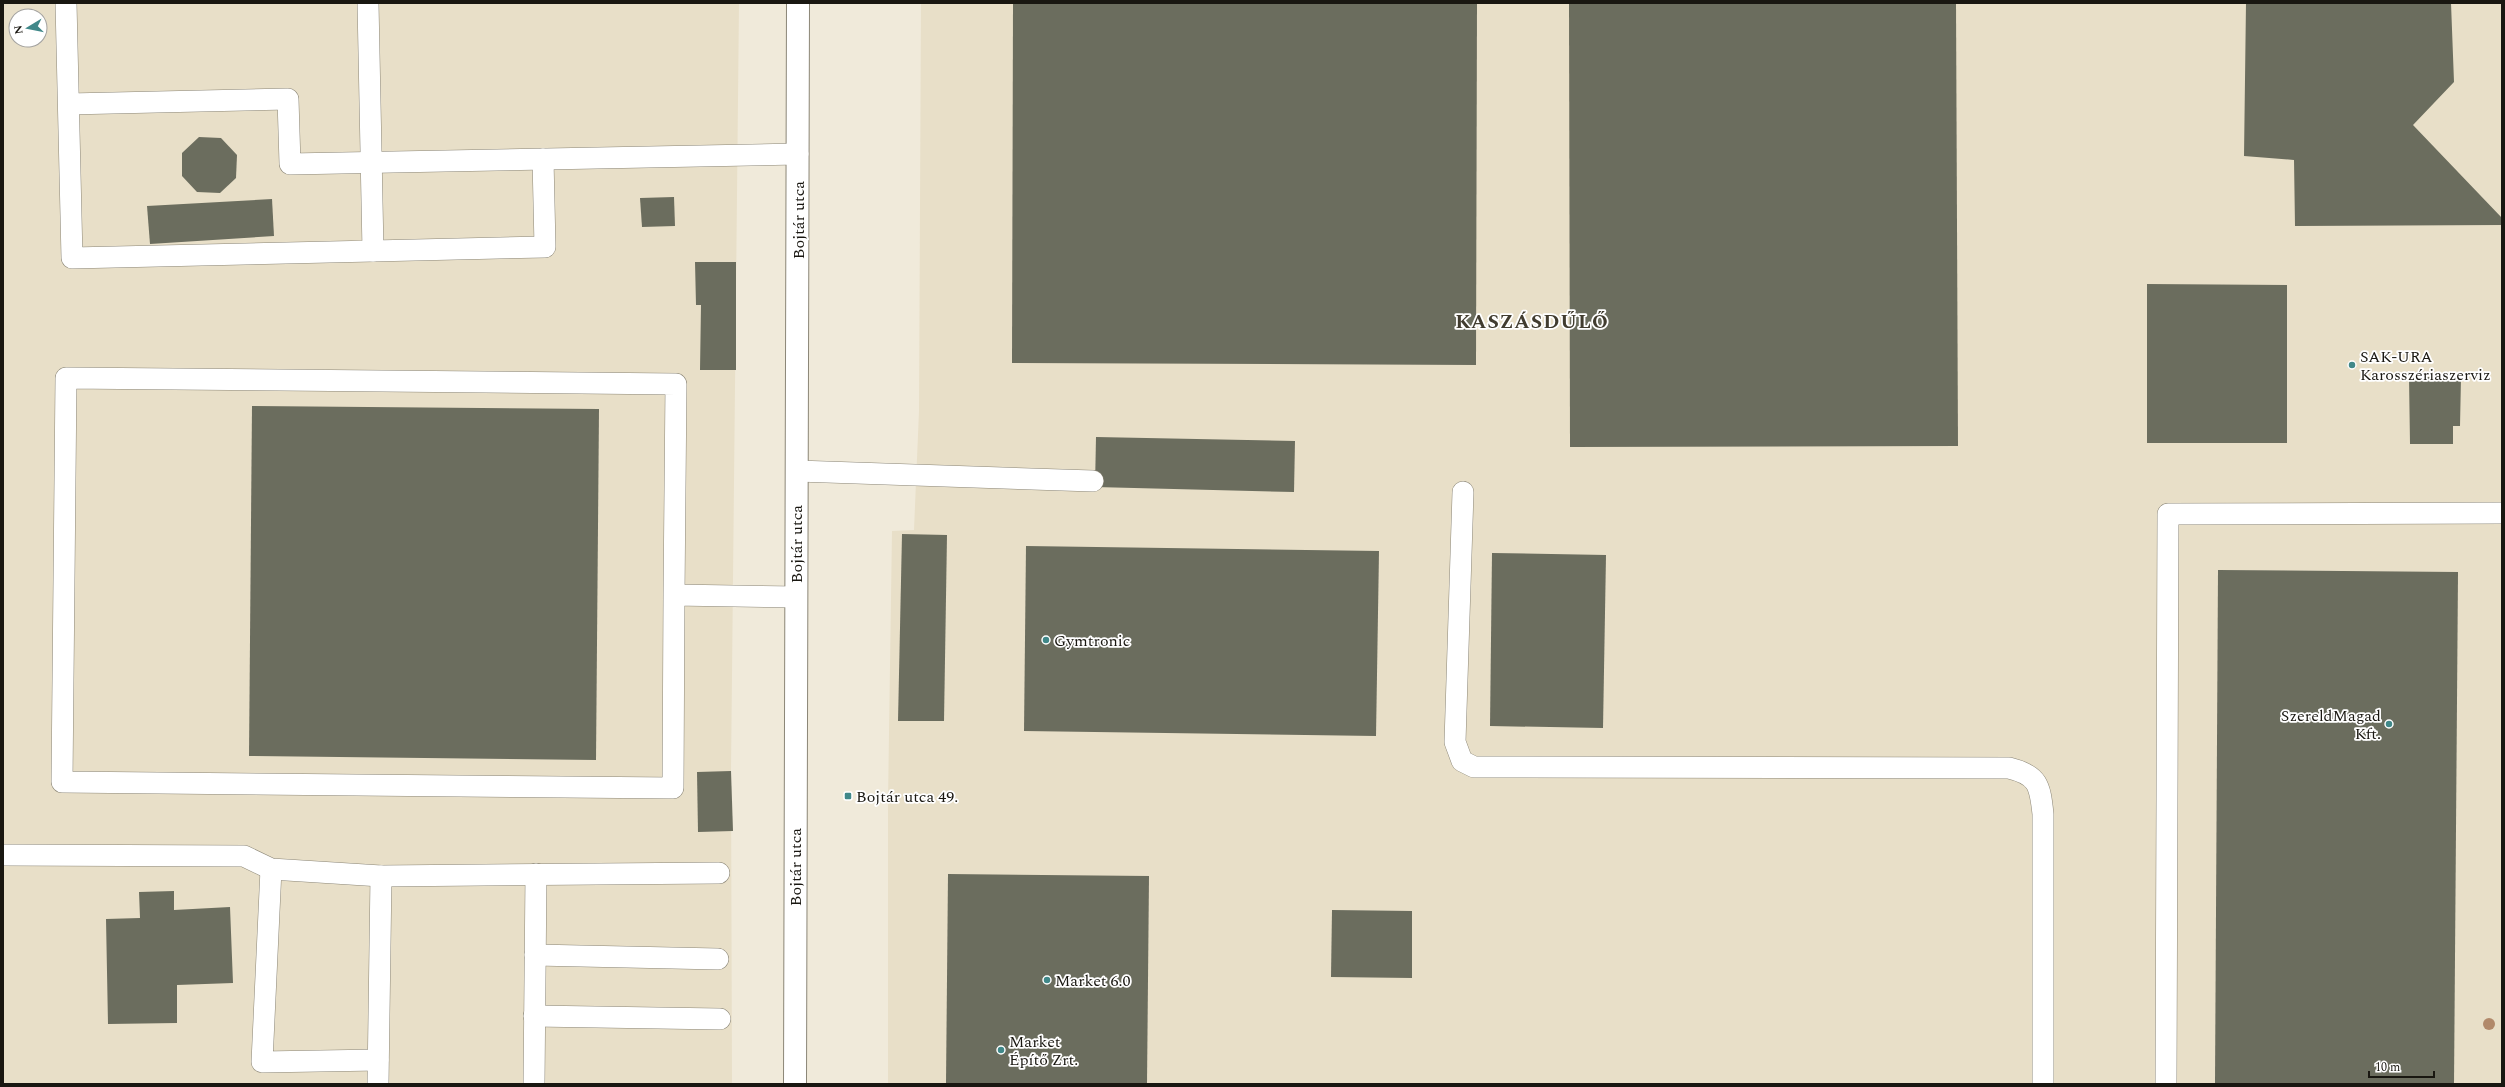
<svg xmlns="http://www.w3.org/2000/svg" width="2505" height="1087" font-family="Spectral,serif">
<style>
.built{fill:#e8dfc8;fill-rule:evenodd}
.building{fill:#6b6d5e}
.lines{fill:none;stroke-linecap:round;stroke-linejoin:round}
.lane-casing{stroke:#8b8677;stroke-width:22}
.secondary-casing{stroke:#8b8677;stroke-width:24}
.lane{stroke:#fff;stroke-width:21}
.secondary{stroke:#fff;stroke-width:22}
.tree{fill:#b1896a}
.poi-dot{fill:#408889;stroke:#fff;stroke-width:1.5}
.labels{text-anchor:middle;stroke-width:3.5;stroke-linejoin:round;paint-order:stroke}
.street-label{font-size:16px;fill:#191711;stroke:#fff}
.poi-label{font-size:16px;fill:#191711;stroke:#fff;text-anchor:start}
.district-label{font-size:20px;font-weight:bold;letter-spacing:1px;fill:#413c2f;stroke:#fff}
</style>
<rect width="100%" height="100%" fill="#f0eada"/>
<!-- built -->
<g class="built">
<path d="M3,3H739L731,771L732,1084H3ZM16,16H40V40H16Z"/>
<polygon points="921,3 2502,3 2502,1084 888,1084 888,802 892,531 914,530 919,411"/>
</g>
<!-- building -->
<g class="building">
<polygon points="1013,3 1477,3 1476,365 1012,363"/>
<polygon points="1569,3 1956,3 1958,446 1570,447"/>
<polygon points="2246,3 2451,3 2454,82 2413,125 2502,218 2502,225 2295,226 2294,160 2244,156"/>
<polygon points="199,137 221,138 237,155 236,178 220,193 197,192 182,176 182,153"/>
<polygon points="674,197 675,226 642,227 640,198"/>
<polygon points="272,199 274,236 150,244 147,206"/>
<polygon points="695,262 736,262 736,370 700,370 701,305 696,305"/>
<polygon points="2147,284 2287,285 2287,443 2147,443"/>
<polygon points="2409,377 2461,377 2460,426 2453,426 2453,444 2410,444"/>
<polygon points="252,406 599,409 596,760 249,756"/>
<polygon points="1096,437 1295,441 1294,492 1095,487"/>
<polygon points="902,534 947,535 944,721 898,721"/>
<polygon points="1026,546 1379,551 1376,736 1024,731"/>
<polygon points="1492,553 1606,555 1603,728 1490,726"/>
<polygon points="2218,570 2458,572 2454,1084 2215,1084"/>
<polygon points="731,771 733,831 698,832 697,772"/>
<polygon points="948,874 1149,876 1147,1084 946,1084"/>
<polygon points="174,891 174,910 230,907 233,983 177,985 177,1023 108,1024 106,919 140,918 139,892"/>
<polygon points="1332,910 1412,911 1412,978 1331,977"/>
</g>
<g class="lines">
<defs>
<g id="lane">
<polyline points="66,3 72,258 373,251 368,3"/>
<polyline points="69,104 288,99 290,164 798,154"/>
<polyline points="373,251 545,247 543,159"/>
<polyline points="797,471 1093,481"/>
<path d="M1463,492L1455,742L1462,761L1474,767L2009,768C2038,775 2040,785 2043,814V1084"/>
<polyline points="674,595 673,788 62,782 66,378 676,384 674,595 796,597"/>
<polyline points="3,855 244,856 271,869 381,876 719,873"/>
<polyline points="271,869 262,1062 378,1060"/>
<polyline points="535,955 718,959"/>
<polyline points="534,1016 720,1019"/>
<polyline points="378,1084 381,876"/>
<polyline points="534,1084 536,874"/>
<polyline points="2166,1084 2168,514 2502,513"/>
</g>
<polyline id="secondary" points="795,1084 798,3"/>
</defs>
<!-- lane casing -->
<use href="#lane" class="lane-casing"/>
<!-- secondary casing -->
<use href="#secondary" class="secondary-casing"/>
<!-- lane -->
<use href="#lane" class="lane"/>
<!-- secondary -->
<use href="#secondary" class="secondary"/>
</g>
<!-- trees -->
<circle class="tree" cx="2489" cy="1024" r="6"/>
<!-- markers -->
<g class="poi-dot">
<circle cx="2352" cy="365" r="4"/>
<circle cx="1046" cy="640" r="4"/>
<circle cx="2389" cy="724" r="4"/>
<rect x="844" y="792" width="8" height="8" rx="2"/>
<circle cx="1047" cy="980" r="4"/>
<circle cx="1001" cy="1050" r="4"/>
</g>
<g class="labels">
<!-- street labels -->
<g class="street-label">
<text transform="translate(798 220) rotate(-90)" y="6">Bojtár utca</text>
<text transform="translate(796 544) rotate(-90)" y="6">Bojtár utca</text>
<text transform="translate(795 867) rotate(-90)" y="6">Bojtár utca</text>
</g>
<!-- poi labels -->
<g class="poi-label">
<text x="2360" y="362">SAK-URA<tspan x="2360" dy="18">Karosszériaszerviz</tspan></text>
<text x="1054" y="646">Gymtronic</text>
<text x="2381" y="721" text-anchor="end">SzereldMagad<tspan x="2381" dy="18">Kft.</tspan></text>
<text x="856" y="802">Bojtár utca 49.</text>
<text x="1055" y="986">Market 6.0</text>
<text x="1009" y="1047">Market<tspan x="1009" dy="18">Építő Zrt.</tspan></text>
</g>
<!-- district labels -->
<g class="district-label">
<text x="1532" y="328">KASZÁSDŰLŐ</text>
</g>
</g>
<!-- border -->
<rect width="2505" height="1087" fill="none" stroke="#191711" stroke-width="8"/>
<!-- north arrow -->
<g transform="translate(28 28) rotate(260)"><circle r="19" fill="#ffffff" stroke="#a3a2a0"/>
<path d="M0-3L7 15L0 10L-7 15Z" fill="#408889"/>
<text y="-6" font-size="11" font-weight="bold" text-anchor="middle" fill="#191711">N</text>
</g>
<!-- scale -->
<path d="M2369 1071v6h65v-6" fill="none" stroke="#191711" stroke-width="2"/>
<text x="2375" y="1071" font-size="12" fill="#191711" stroke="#ffffff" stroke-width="3" paint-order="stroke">10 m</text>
</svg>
